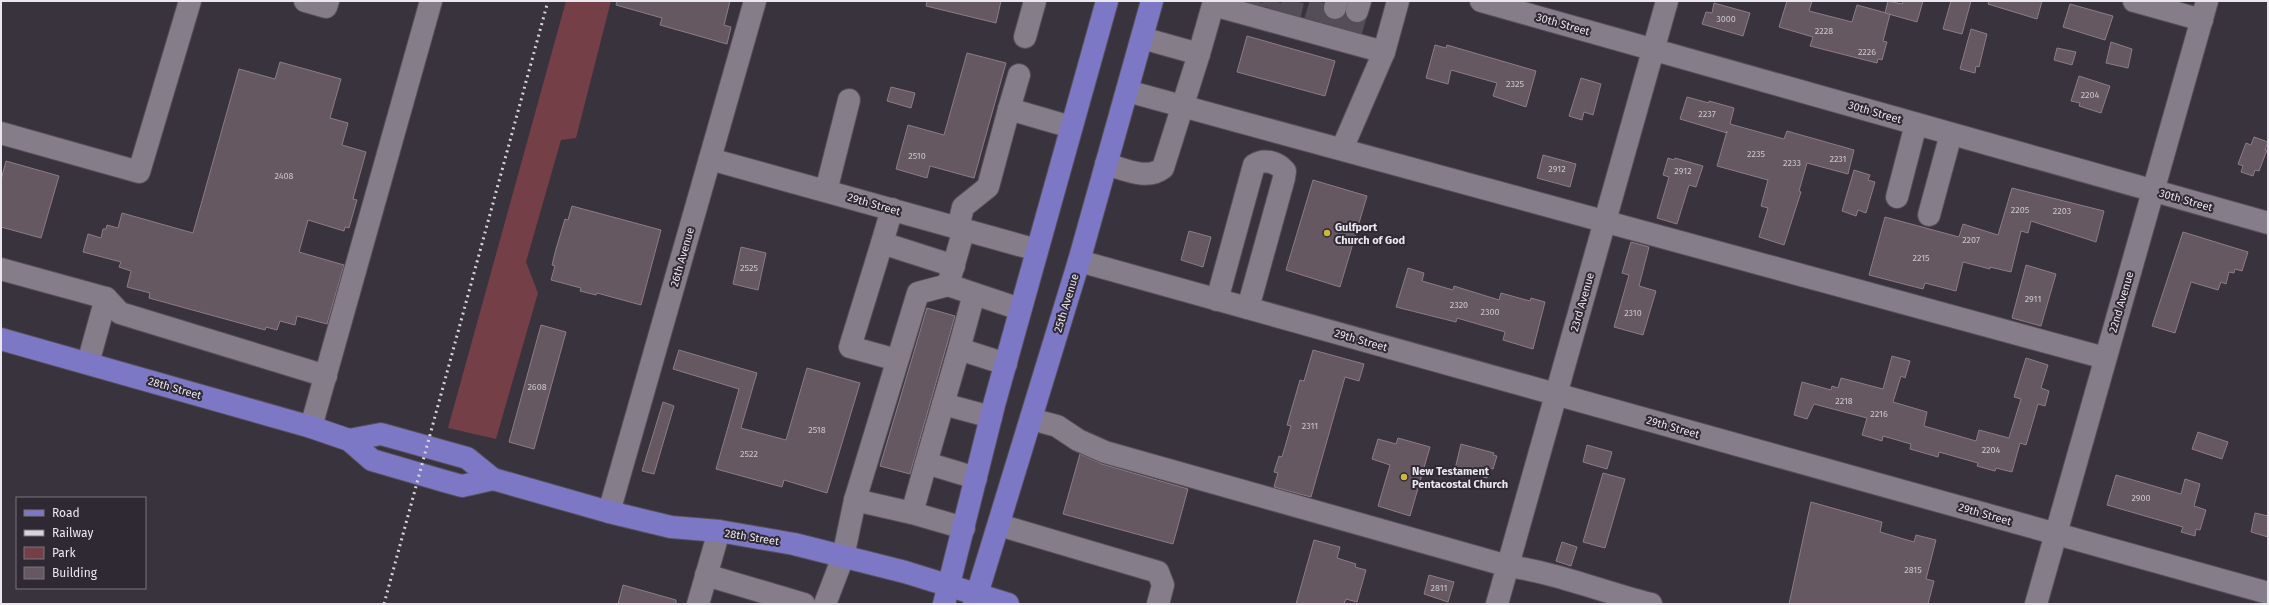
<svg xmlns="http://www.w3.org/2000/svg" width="2269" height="605" font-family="'Fira Sans',sans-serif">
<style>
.green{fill:#743f47}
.building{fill:#655860;stroke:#8b7d85}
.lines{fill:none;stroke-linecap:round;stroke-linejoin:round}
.minor-tunnel{stroke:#544e58;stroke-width:22;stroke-dasharray:22 11;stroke-linecap:butt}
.minor-casing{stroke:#554f59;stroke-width:24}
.major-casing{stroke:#554f59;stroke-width:24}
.minor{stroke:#857d8a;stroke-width:22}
.major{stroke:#7d78c5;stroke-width:22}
.rail{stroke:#d8d4db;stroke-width:3;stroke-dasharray:2 4;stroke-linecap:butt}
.poi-dot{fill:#cdb938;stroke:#2f2934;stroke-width:1.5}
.labels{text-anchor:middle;stroke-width:4;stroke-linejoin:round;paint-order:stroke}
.number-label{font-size:9px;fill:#cac3ca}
.street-label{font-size:11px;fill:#ebe7ee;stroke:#2f2934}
.poi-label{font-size:11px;font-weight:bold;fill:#ebe7ee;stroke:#2f2934;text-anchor:start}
</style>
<rect width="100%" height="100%" fill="#39333e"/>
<!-- green -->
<polygon class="green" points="566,1 611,1 576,138 561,140 526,262 538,293 496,439 448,428"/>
<!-- building -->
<g class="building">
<polygon points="617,1 730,1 724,25 731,27 727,44 660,25 662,18 616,5"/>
<polygon points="927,1 1001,1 996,23 926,6"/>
<polygon points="1787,1 1812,1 1809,11 1852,22 1857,5 1890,14 1883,41 1887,42 1882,60 1878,59 1877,63 1810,46 1813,37 1779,27"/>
<polygon points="1888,1 1902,4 1903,1 1923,1 1917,22 1885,13"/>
<polygon points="1951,1 1971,1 1962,34 1943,29"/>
<polygon points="1989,1 2042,1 2037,19 1988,4"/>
<polygon points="1714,3 1750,13 1743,36 1702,24 1706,12 1712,13"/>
<polygon points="2070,4 2113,16 2105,40 2063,27"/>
<polygon points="1971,29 1987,34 1979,67 1976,66 1975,73 1960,69"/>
<polygon points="1247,36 1335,61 1325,96 1237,72"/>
<polygon points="2111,42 2132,49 2128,68 2106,63"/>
<polygon points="1435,45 1446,48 1447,45 1536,71 1526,107 1493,96 1497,83 1451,70 1448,84 1426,78"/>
<polygon points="2057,48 2076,52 2072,65 2054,60"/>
<polygon points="967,53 1006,63 974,178 930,166 927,178 896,169 908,125 944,135"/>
<polygon points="280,62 341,79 330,118 348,123 342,145 366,152 353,199 357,200 349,228 345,227 344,231 308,220 299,252 344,265 327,324 297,316 295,325 280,321 277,330 266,327 265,330 149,298 150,293 127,287 131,271 119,267 121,262 83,252 88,234 101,238 103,229 106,229 107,225 118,228 122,213 193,233 239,69 275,79"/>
<polygon points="2079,76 2110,86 2101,113 2079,106 2080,103 2071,101"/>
<polygon points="1581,78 1601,84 1593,115 1584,112 1582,120 1569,116"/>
<polygon points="891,87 915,93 911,108 887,101"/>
<polygon points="1687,97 1709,103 1709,101 1734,108 1730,124 1784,139 1787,131 1854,150 1848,174 1807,163 1799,191 1801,192 1784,245 1759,237 1768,208 1761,206 1768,180 1717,166 1727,131 1727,133 1680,119"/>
<polygon points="2254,137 2268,142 2265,150 2267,150 2259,171 2255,170 2253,176 2241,172 2243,166 2238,164 2246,143 2251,145"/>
<polygon points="1543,155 1576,164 1570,187 1537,178"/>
<polygon points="1668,158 1674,160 1675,158 1703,166 1696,187 1689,185 1677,224 1657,218 1669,177 1663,175"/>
<polygon points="6,161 59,176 41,238 1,227 1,180"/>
<polygon points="1854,170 1870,175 1868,180 1875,182 1866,213 1858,210 1856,216 1842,211"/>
<polygon points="1313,180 1367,196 1340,287 1286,270"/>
<polygon points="2012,188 2104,211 2096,242 2031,221 2028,233 2021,231 2011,272 1990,267 1990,269 1963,262 1956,291 1925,283 1923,289 1869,275 1885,217 1959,237 1963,224 1998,235"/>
<polygon points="572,206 661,230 641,305 597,293 596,295 580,291 581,288 551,280 555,266 552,265 556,249 565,219 568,220"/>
<polygon points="1189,231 1211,237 1203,267 1181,260"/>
<polygon points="2183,232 2248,252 2242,271 2235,269 2234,273 2229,272 2226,284 2221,282 2218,290 2191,282 2175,333 2152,326"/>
<polygon points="1631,242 1649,247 1639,286 1656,291 1643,335 1614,327 1629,275 1622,273"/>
<polygon points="741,247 766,253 758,290 733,284"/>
<polygon points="2026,265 2056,274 2041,326 2012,318"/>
<polygon points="1408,268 1424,273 1422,281 1453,290 1454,286 1499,300 1501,293 1530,301 1531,298 1545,302 1533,349 1503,340 1505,332 1457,318 1456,322 1396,307"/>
<polygon points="927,308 955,316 910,474 880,466"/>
<polygon points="541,325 566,332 534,449 509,442"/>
<polygon points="679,350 757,373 741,428 786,440 807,368 860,383 827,493 784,480 782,487 716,469 739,389 673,369"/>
<polygon points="1313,350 1364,364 1359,381 1345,377 1311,497 1274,487 1278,473 1274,472 1279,456 1282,457 1291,426 1287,425 1300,380 1304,381"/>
<polygon points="1892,356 1910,361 1905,378 1901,376 1893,402 1927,412 1924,426 1976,441 1979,430 2009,438 2021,399 2014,397 2026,358 2048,365 2041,388 2049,391 2045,406 2038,404 2026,445 2020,443 2012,472 1996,468 1995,471 1977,466 1978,463 1939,452 1938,457 1910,449 1911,444 1883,436 1882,441 1862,435 1867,418 1814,404 1807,419 1794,415 1802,382 1831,390 1832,386 1838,388 1841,378 1883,389"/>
<polygon points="663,402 674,406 654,474 642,471"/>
<polygon points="2198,432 2228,442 2222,459 2192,449"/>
<polygon points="1398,438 1430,447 1410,516 1378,506 1390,465 1372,459 1378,439 1396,444"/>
<polygon points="1461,444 1494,453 1493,455 1497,456 1493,469 1489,468 1487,478 1455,469"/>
<polygon points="1587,445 1612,452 1607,469 1583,462"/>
<polygon points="1080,454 1102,464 1188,489 1173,544 1063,514"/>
<polygon points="1603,473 1625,479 1605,548 1583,542"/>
<polygon points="2116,475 2181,494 2185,479 2200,484 2194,506 2206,510 2200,530 2196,529 2195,536 2181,532 2183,527 2107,505"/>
<polygon points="1811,502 1882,522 1880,532 1914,542 1916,535 1936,540 1926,579 1934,581 1928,604 1789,604"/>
<polygon points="2255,513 2268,516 2268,537 2251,532"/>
<polygon points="1314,540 1340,547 1337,558 1356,564 1355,567 1366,570 1357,602 1346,599 1344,604 1296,604"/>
<polygon points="1562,542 1577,547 1571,566 1556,561"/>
<polygon points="1429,575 1454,582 1448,602 1424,594"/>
<polygon points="623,585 676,600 676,604 618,604"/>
</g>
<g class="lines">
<!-- minor-tunnel -->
<g class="minor-tunnel">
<polyline points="1253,8 1255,1"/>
<polyline points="1272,9 1275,1"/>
<polyline points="1290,15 1293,1"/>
<polyline points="1315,21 1321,2"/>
<polyline points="1331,26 1335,8"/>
<polyline points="1351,32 1357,11"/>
</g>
<defs>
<g id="minor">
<polyline points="305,1 326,7 328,1"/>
<polyline points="1481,1 2268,223"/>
<polyline points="2134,1 2202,20"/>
<polyline points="1335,8 1337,1"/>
<polyline points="1357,11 1360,1"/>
<polyline points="1025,37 1035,1"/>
<polyline points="1199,54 1213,5 1384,52 1398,1"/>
<polyline points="1127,91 2105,358"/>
<polyline points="1009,109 1019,75"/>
<polyline points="1,133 139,172 190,1"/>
<polyline points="1342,149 1384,52"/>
<polyline points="710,159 1037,250"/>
<path d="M1106,164C1124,169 1147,181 1163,168L1199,54L1142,38"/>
<polyline points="826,191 849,100"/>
<polyline points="1897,197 1916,124"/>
<polyline points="892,209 882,243 954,266"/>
<polyline points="1929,215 1951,134"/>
<polyline points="958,228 963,207 988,187 1009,109 1071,127"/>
<polyline points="964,229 948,285 1020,309"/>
<polyline points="882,243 850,347 897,360"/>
<polyline points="1079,261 2268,593"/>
<polyline points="1,269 106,298 120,313 326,376"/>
<polyline points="974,294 959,349 1006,364"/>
<path d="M1217,300L1254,165C1264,158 1277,162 1285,171L1284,178L1248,308"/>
<polyline points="959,349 926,463 976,478"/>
<polyline points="88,363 106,298"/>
<polyline points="943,404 991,417"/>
<path d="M1031,419L1057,426L1078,440L1105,452L1508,566C1557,573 1603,592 1651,604"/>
<polyline points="311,427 431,1"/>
<polyline points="926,463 912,513 964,528"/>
<polyline points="855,500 918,293 948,285"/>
<polyline points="609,512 755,1"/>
<polyline points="999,525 1158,572 1163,585 1158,604"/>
<polyline points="706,575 804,604"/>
<polyline points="698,604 719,531"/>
<polyline points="825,604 843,557 855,500 912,513"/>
<polyline points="1497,604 1667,1"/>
<polyline points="2036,604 2207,1"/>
</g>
<g id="major">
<polyline points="1,339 311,427 349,440 372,460 444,481 462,486 493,479"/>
<polyline points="349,440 381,434 467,458 493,479 609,512 671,527 719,531 794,544 905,572 1008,604"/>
<polyline points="944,604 994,405 1107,1"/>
<polyline points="974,604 1079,261 1152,1"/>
</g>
</defs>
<!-- minor casing -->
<use href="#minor" class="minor-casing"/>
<!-- major casing -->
<use href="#major" class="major-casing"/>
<!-- minor -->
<use href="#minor" class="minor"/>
<!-- major -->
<use href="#major" class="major"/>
<!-- rail -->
<polyline class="rail" points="384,604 548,1"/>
</g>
<!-- markers -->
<g class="poi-dot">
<circle cx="1327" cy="233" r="4"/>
<circle cx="1404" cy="477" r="4"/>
</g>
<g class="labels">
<!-- number labels -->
<g class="number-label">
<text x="1726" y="22">3000</text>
<text x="1824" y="34">2228</text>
<text x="1867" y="55">2226</text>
<text x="1515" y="87">2325</text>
<text x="2090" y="98">2204</text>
<text x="1707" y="117">2237</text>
<text x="1756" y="157">2235</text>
<text x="917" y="159">2510</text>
<text x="1838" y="162">2231</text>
<text x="1792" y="166">2233</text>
<text x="1557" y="172">2912</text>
<text x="1683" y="174">2912</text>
<text x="284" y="179">2408</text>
<text x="2020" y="213">2205</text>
<text x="2062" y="214">2203</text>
<text x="1971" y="243">2207</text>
<text x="1921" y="261">2215</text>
<text x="749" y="271">2525</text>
<text x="2033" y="302">2911</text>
<text x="1459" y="308">2320</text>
<text x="1490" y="315">2300</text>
<text x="1633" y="316">2310</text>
<text x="537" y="390">2608</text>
<text x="1844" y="404">2218</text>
<text x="1879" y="417">2216</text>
<text x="1310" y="429">2311</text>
<text x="817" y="433">2518</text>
<text x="1991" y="453">2204</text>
<text x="749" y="457">2522</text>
<text x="2141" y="501">2900</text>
<text x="1913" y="573">2815</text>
<text x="1439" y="591">2811</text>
</g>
<!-- street labels -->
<g class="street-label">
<text transform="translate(1563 24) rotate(16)" y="4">30th Street</text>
<text transform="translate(1875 112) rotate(16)" y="4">30th Street</text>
<text transform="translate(2186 200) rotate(16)" y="4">30th Street</text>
<text transform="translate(874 204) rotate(16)" y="4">29th Street</text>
<text transform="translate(682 257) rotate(-74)" y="4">26th Avenue</text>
<text transform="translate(1582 302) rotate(-74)" y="4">23rd Avenue</text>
<text transform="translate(2121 302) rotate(-74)" y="4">22nd Avenue</text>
<text transform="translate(1066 303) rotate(-73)" y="4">25th Avenue</text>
<text transform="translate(1361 340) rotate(16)" y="4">29th Street</text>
<text transform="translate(175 388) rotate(16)" y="4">28th Street</text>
<text transform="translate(1673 427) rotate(16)" y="4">29th Street</text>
<text transform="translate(1985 514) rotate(16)" y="4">29th Street</text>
<text transform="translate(752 537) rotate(9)" y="4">28th Street</text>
</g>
<!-- poi labels -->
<g class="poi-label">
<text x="1335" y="231">Gulfport<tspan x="1335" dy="13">Church of God</tspan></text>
<text x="1412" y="475">New Testament<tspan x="1412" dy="13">Pentacostal Church</tspan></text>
</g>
</g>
<!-- border -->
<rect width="2269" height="605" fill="none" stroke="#ebe7ee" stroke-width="4"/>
<!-- legend -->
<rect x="16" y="497" width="130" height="92" fill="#2f2934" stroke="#7a757e"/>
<rect x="24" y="510" width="20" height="6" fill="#7d78c5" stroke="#7a757e"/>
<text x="52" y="517" font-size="12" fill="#ebe7ee">Road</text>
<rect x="24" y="530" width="20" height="6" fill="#d8d4db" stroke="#7a757e"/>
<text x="52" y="537" font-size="12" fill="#ebe7ee">Railway</text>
<rect x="24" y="547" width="20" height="12" fill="#743f47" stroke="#7a757e"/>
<text x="52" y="557" font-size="12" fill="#ebe7ee">Park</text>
<rect x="24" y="567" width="20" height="12" fill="#655860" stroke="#7a757e"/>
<text x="52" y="577" font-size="12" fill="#ebe7ee">Building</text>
</svg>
